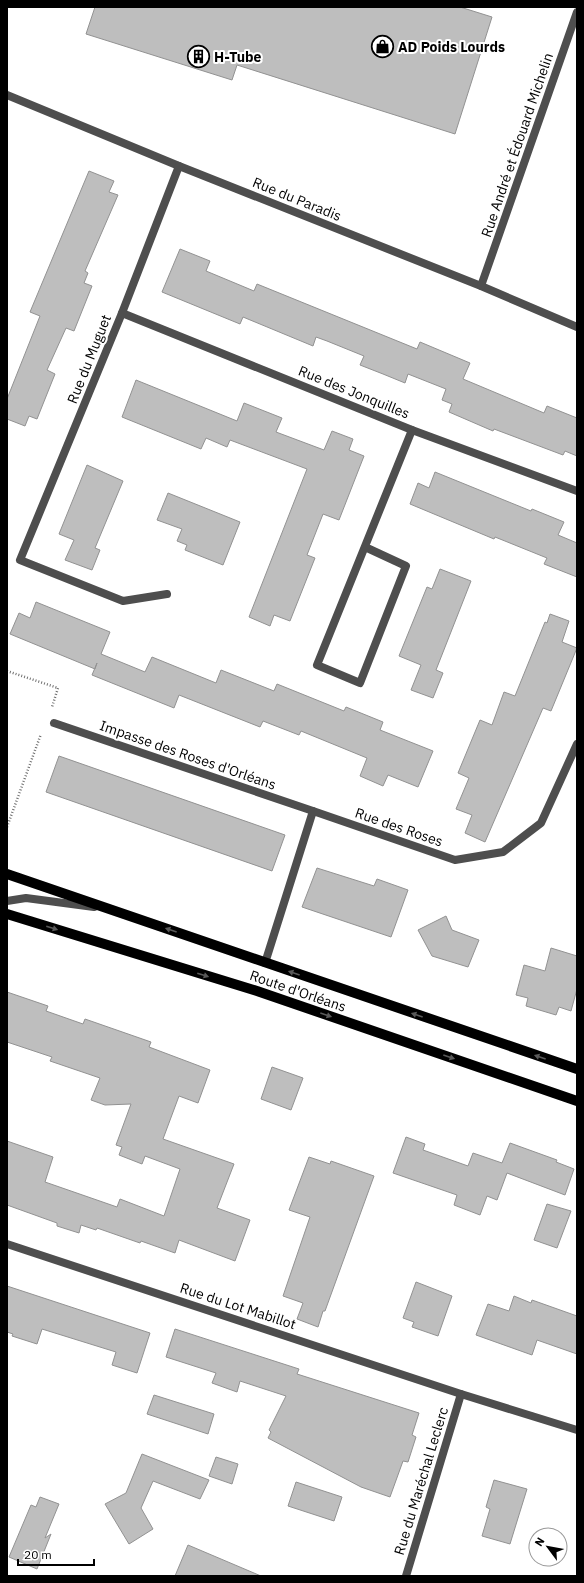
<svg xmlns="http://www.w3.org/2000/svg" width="584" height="1583" font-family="'IBM Plex Sans',sans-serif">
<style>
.building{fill:#bebebe;stroke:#929292}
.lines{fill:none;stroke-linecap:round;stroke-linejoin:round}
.path{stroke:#707070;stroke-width:2.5;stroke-dasharray:1 2;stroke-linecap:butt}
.minor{stroke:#4e4e4e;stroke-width:8}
.primary{stroke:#000;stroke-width:10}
.oneway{fill:#595959}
.labels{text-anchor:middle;stroke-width:4;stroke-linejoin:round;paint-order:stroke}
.poi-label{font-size:14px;font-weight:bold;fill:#000;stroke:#fff;text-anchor:start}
.street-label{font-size:14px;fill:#000;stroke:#fff}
</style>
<rect width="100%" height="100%" fill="#fff"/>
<!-- building -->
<g class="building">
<polygon points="95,7 460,7 492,17 455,134 237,65 232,80 86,34"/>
<polygon points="89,171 114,181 109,192 118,195 85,271 88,273 84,283 92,286 74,331 66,328 47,370 55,374 37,419 29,416 25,426 7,419 7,399 40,316 30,312"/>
<polygon points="180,249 210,261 206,271 254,291 257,284 417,349 420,342 470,363 463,379 544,413 547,406 577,418 577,456 565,451 563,455 494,429 493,431 449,412 452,404 442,400 446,389 408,374 405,383 383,374 360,365 364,356 327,341 316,337 313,346 243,317 240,324 162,292"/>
<polygon points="136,380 237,421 244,403 282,418 276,432 324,450 332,431 353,439 349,450 364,456 339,520 323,514 307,555 315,558 290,621 274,615 270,626 249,617 307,469 230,440 227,447 206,438 201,449 122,417"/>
<polygon points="87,465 123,481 95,548 100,550 92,570 65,560 74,540 59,534"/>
<polygon points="435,472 531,511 532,509 564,522 558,535 577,543 577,577 544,564 547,558 495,537 494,539 410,504 418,483 429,488"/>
<polygon points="168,493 240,522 223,565 185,550 187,545 177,541 182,529 157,520"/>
<polygon points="440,569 471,581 436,670 443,673 433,698 411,690 421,665 399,656 427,587 432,589"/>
<polygon points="36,602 110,632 101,654 145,672 152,657 216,683 221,670 274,691 277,684 344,711 346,707 383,722 380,730 433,751 418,787 388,775 383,786 360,776 367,758 301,731 299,735 263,721 260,727 179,695 174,708 92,675 97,663 95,669 10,634 19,613 30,618"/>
<polygon points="550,614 569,621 562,642 577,648 551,711 543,708 485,842 465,833 472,815 456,809 469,778 458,773 480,720 492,725 504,692 515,696 545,622 547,623"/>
<polygon points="59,756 285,835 272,871 46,792"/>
<polygon points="317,868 374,886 377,879 408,890 391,937 302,907"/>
<polygon points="446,916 452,930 479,940 468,967 432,956 418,930"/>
<polygon points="551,948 577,956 577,989 571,1011 559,1007 556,1015 526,1006 528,998 516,995 524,965 545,971"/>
<polygon points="7,992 48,1006 46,1011 83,1024 85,1019 151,1042 149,1047 210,1070 198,1103 179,1096 163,1139 234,1164 217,1208 250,1220 235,1261 179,1240 175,1253 141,1241 140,1243 97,1228 96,1230 81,1225 79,1233 57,1226 57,1223 7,1205 7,1141 53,1157 45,1182 117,1207 120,1199 164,1216 180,1169 145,1156 142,1164 119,1155 122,1147 116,1145 131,1104 105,1105 91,1100 100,1078 50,1061 52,1057 7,1042"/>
<polygon points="272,1067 303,1078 291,1110 261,1099"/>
<polygon points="406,1137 425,1144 423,1150 468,1166 473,1153 502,1163 510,1143 557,1160 556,1162 574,1169 565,1195 507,1173 497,1200 487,1196 480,1215 454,1205 457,1195 393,1173"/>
<polygon points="309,1157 330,1164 331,1161 374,1176 325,1311 323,1311 318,1327 297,1319 303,1303 283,1296 310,1217 289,1210"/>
<polygon points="547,1204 571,1211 557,1248 534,1240"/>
<polygon points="416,1282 452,1296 438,1336 412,1327 414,1322 403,1318"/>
<polygon points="7,1286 150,1333 137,1373 112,1365 116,1352 42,1329 37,1344 12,1336 13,1334 7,1332"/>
<polygon points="514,1296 531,1303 532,1300 577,1316 577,1354 537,1340 532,1355 476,1335 488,1304 509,1311"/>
<polygon points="175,1329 299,1369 297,1374 419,1413 412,1435 416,1437 408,1462 403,1461 390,1497 361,1487 268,1438 271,1432 269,1430 286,1396 240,1381 237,1392 212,1383 216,1373 166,1357"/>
<polygon points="154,1395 214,1414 208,1434 147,1414"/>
<polygon points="142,1454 209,1480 200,1499 153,1481 141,1508 153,1529 129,1544 105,1504 126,1493"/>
<polygon points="216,1457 238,1464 232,1484 209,1476"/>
<polygon points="494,1480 527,1489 510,1544 482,1536 490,1509 486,1507"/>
<polygon points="296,1482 342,1497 334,1521 288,1506"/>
<polygon points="40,1497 59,1504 45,1538 51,1534 37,1569 9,1557 31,1505 36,1507"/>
<polygon points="188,1545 261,1576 175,1576"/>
</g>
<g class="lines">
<!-- path -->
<g class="path">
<polyline points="7,671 58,688 52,707"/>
<polyline points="7,827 41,734"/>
</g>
<!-- minor -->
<g class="minor">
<polyline points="7,95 179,166 481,286 577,327"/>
<polyline points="481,286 577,12"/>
<polyline points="122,313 412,430 577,491"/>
<polyline points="365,547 406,566 360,683 317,665 412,430"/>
<polyline points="167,594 123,601 20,560 122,313 179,166"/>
<polyline points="54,723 313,811"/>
<polyline points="7,901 26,898 94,907"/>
<polyline points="265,963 313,811 455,860 503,852 541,823 577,744"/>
<polyline points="7,1244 461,1394 577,1430"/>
<polyline points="406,1576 461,1394"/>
</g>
<!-- primary -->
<g class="primary">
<polyline points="7,874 577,1069"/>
<polyline points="7,914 257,991 577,1101"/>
</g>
</g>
<!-- one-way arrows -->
<defs><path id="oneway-solid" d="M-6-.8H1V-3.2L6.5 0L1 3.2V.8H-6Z"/></defs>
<g class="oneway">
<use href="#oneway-solid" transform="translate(52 928) rotate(17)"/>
<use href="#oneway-solid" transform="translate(171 930) rotate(-161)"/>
<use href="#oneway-solid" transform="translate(294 973) rotate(-161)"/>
<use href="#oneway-solid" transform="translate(203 975) rotate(17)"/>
<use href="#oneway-solid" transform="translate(326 1015) rotate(19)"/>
<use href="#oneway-solid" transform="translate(417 1015) rotate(-161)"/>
<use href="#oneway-solid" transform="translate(449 1057) rotate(19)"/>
<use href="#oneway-solid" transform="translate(540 1057) rotate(-161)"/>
</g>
<!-- icons -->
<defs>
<symbol id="shop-ring" viewBox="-11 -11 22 22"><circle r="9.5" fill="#fff" stroke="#000" stroke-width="1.5"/><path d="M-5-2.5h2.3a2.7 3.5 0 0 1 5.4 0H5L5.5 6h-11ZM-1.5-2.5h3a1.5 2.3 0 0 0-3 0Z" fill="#000"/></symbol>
<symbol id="building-ring" viewBox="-11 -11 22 22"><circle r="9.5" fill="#fff" stroke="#000" stroke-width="1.5"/><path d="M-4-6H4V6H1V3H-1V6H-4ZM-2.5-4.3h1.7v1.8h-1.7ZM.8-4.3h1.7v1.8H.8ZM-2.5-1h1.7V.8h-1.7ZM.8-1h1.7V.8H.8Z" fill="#000"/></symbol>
</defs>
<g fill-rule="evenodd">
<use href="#shop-ring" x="370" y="34" width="25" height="25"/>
<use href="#building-ring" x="186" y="44" width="25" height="25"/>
</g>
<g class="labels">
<!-- poi labels -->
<g class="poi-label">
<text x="398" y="52">AD Poids Lourds</text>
<text x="214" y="62">H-Tube</text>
</g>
<!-- street labels -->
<g class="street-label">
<text transform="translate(517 145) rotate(-71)" y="5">Rue André et Édouard Michelin</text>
<text transform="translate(297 199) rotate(22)" y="5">Rue du Paradis</text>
<text transform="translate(89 359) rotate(-68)" y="5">Rue du Muguet</text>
<text transform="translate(354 392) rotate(22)" y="5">Rue des Jonquilles</text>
<text transform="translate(188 755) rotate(19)" y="5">Impasse des Roses d'Orléans</text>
<text transform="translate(399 827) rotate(19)" y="5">Rue des Roses</text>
<text transform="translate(298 991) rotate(19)" y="5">Route d'Orléans</text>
<text transform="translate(238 1306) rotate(18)" y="5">Rue du Lot Mabillot</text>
<text transform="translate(421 1481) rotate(-73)" y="5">Rue du Maréchal Leclerc</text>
</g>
</g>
<!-- border -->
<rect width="584" height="1583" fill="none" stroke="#000000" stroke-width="16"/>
<!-- north arrow -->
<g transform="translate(548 1547) rotate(302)"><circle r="19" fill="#ffffff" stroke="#999999"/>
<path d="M0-3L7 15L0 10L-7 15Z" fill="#000000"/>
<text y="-6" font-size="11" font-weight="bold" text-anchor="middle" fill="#000000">N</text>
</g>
<!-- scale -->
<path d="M18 1559v6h76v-6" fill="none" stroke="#000000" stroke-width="2"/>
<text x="24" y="1559" font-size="12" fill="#000000" stroke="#ffffff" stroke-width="3" paint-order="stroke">20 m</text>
</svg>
